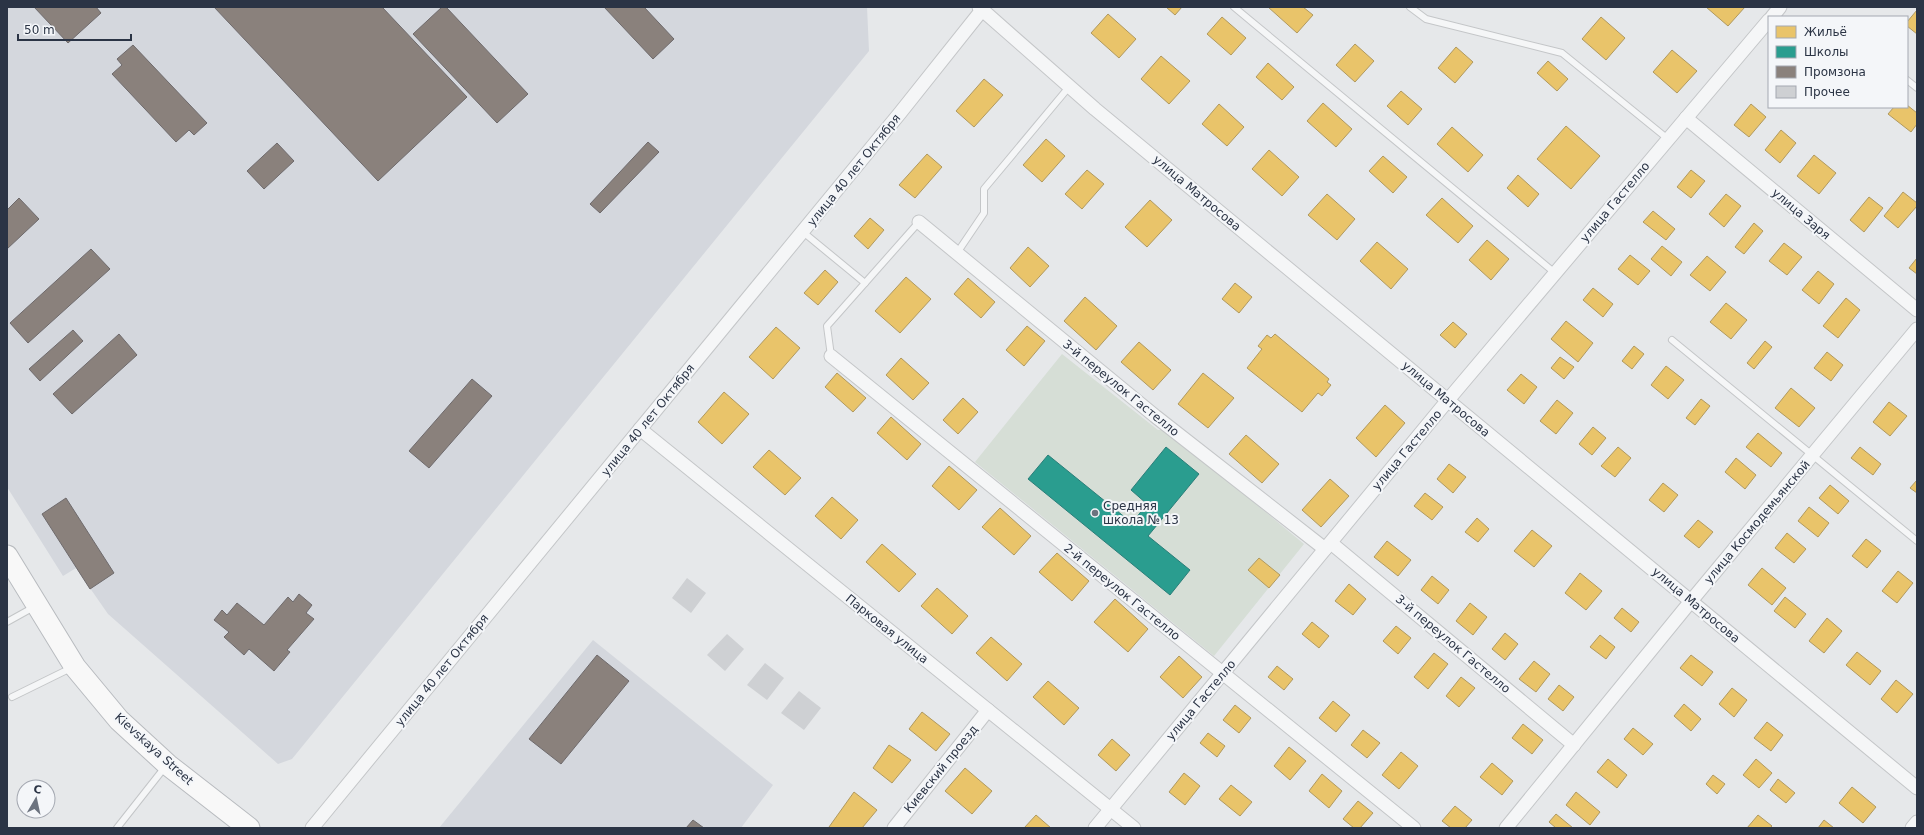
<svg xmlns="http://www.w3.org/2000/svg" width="1924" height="835" font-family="'DejaVu Sans',sans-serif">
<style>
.built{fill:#d4d7dd}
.green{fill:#d6ded6}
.homes{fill:#e9c46a;stroke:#b0995f}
.schools{fill:#2a9d8f;stroke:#2a7e79}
.industry{fill:#8a817c;stroke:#6e6a6c}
.building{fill:#ced0d3}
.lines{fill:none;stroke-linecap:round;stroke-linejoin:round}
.service-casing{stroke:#c4c6c8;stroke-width:8}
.minor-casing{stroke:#c4c6c8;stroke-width:15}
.trunk-casing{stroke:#b8bbbf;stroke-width:23}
.service{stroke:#f5f6f7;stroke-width:6}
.minor{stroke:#f5f6f7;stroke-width:13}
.trunk{stroke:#f8f8f8;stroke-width:21}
.poi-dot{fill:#6c737f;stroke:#f4f6f9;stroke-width:1.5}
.labels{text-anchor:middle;stroke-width:4;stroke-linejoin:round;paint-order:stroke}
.street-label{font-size:12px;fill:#2b3445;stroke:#f4f6f9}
.poi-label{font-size:12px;fill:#2b3445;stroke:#f4f6f9;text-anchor:start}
</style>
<rect width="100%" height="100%" fill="#e6e8ea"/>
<!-- built -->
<g class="built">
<polygon points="7,7 867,7 869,51 292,759 278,764 108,614 76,568 63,576 7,487"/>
<polygon points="593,640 773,785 741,828 439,828"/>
</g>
<!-- green -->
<polygon class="green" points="1062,354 1158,430 1167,430 1304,544 1214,656 975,462"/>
<!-- homes -->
<g class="homes">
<polygon points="1166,7 1182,7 1175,15"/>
<polygon points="1268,7 1303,7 1313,15 1297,33"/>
<polygon points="1706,7 1745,7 1728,26"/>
<polygon points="1917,10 1917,34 1907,26 1907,22"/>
<polygon points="1108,14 1136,39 1119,58 1091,33"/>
<polygon points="1222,17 1246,38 1231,55 1207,34"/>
<polygon points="1601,17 1625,38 1606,60 1582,39"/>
<polygon points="1355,44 1374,61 1355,82 1336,65"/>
<polygon points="1456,47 1473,62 1455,83 1438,68"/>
<polygon points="1672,50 1697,71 1677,93 1653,72"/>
<polygon points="1161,56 1190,81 1169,104 1141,79"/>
<polygon points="1548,61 1568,79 1557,91 1537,73"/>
<polygon points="1268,63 1294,87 1282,100 1256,77"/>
<polygon points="984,79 1003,95 974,127 956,111"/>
<polygon points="1401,91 1422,109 1408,125 1387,106"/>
<polygon points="1323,103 1352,129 1336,147 1307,121"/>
<polygon points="1219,104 1244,127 1227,146 1202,124"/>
<polygon points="1751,104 1766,117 1749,137 1734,125"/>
<polygon points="1907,105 1917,113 1917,124 1911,132 1888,114 1894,107 1907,107"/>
<polygon points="1566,126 1600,156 1571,189 1537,159"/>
<polygon points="1452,127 1483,155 1468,172 1437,144"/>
<polygon points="1781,130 1796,143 1780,163 1765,150"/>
<polygon points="1046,139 1065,156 1042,182 1023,165"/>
<polygon points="1269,150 1299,177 1282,196 1252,169"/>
<polygon points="927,154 942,167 915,198 899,185"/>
<polygon points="1814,155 1836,173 1819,194 1797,176"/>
<polygon points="1383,156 1407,177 1393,193 1369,171"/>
<polygon points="1087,170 1104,184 1082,209 1065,194"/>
<polygon points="1691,170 1705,181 1691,198 1677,187"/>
<polygon points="1518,175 1539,194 1528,207 1507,188"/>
<polygon points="1903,192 1917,203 1917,206 1898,228 1884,216"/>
<polygon points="1327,194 1355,219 1337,240 1308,215"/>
<polygon points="1726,194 1741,206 1724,227 1709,214"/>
<polygon points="1869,197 1883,208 1864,232 1850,220"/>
<polygon points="1442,198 1473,226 1458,243 1426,215"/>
<polygon points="1150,200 1172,220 1147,247 1125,227"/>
<polygon points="1653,211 1675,229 1666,240 1643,222"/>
<polygon points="870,218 884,230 868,249 854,236"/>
<polygon points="1754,223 1763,231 1744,254 1735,247"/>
<polygon points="1487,240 1509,259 1491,280 1469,260"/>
<polygon points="1377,242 1408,269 1391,289 1360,261"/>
<polygon points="1784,243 1802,257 1787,275 1769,261"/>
<polygon points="1662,246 1682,262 1671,276 1651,259"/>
<polygon points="1028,247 1049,266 1030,287 1010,268"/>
<polygon points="1630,255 1650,271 1638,285 1618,269"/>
<polygon points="1707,256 1726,272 1710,291 1690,275"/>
<polygon points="1917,258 1917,274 1909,268"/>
<polygon points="825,270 838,282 818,305 804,293"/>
<polygon points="1818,271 1834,284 1819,304 1802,290"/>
<polygon points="906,277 931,299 900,333 875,311"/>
<polygon points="968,278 995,302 981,318 954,294"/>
<polygon points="1235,283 1252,297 1239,313 1222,299"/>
<polygon points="1593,288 1613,304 1603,317 1583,300"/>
<polygon points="1085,297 1117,326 1096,350 1064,321"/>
<polygon points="1846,298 1860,310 1838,338 1823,326"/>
<polygon points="1726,303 1747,320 1731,339 1710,322"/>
<polygon points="1566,321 1593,343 1578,362 1551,339"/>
<polygon points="1453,322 1467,334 1455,348 1440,335"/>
<polygon points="1027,326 1045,341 1024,366 1006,350"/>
<polygon points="776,327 800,348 773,379 749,357"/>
<polygon points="1275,334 1329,379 1327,382 1331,385 1322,396 1318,393 1302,412 1247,368 1262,349 1258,346 1267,335 1271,338"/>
<polygon points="1765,341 1772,347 1754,369 1747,363"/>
<polygon points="1139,342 1171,370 1153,390 1121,362"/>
<polygon points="1634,346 1644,354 1632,369 1622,361"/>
<polygon points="1827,352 1843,365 1831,381 1814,368"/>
<polygon points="1560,357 1574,367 1564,379 1551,368"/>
<polygon points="901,358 929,383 913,400 886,375"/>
<polygon points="1666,366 1684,380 1668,399 1651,385"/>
<polygon points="837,373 866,398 853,412 825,387"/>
<polygon points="1203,373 1234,398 1208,428 1178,404"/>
<polygon points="1521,374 1537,387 1524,404 1507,390"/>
<polygon points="1791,388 1815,408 1799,427 1775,408"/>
<polygon points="724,392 749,414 722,444 698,422"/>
<polygon points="963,398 978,412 958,434 943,420"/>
<polygon points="1701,399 1710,406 1695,425 1686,418"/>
<polygon points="1557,400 1573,413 1556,434 1540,421"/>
<polygon points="1889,402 1907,416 1890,436 1873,422"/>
<polygon points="1385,405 1405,423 1376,457 1356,438"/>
<polygon points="891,417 921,444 907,460 877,433"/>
<polygon points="1593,427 1606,438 1592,455 1579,444"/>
<polygon points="1758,433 1782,453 1771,467 1746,447"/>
<polygon points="1246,435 1279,464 1262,483 1229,454"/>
<polygon points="1618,447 1631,458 1615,477 1601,466"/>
<polygon points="1860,447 1881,464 1873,475 1851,458"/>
<polygon points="769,450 801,478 785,495 753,467"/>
<polygon points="1736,458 1756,475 1745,489 1725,472"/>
<polygon points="1449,464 1466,477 1453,493 1437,479"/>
<polygon points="949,466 977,490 959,510 932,486"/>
<polygon points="1330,479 1349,496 1321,527 1302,510"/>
<polygon points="1917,480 1917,493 1910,488"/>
<polygon points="1663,483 1678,495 1664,512 1649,500"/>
<polygon points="1830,485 1849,501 1838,514 1819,498"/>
<polygon points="1425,493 1443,507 1432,520 1414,506"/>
<polygon points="832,497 858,520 841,539 815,516"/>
<polygon points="1809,507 1829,523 1818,537 1798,521"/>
<polygon points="1000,508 1031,536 1014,555 982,527"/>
<polygon points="1477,518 1489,529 1478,542 1465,532"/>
<polygon points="1698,520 1713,532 1699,548 1684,536"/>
<polygon points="1532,530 1552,546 1534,567 1514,551"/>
<polygon points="1787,533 1806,549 1794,563 1775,548"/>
<polygon points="1866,539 1881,551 1867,568 1852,556"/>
<polygon points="1387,541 1411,560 1398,576 1374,557"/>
<polygon points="882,544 916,574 899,592 866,562"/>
<polygon points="1057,553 1089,581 1072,601 1039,572"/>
<polygon points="1259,558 1280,575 1269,588 1248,570"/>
<polygon points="1762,568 1786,588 1772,605 1748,585"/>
<polygon points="1898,571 1913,583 1897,603 1882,591"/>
<polygon points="1580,573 1602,591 1586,610 1565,593"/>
<polygon points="1432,576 1449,590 1438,604 1421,590"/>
<polygon points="1349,584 1366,599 1353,615 1335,601"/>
<polygon points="937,588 968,616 952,634 921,606"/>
<polygon points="1785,597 1806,614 1795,628 1774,611"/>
<polygon points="1115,599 1148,629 1128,652 1094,622"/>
<polygon points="1470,603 1487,617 1473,635 1456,621"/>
<polygon points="1622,608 1639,622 1631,632 1614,618"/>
<polygon points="1827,618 1842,631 1824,653 1809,641"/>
<polygon points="1312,622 1329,636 1319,648 1302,634"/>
<polygon points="1396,626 1411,638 1398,654 1383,641"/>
<polygon points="1505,633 1518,644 1505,660 1492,649"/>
<polygon points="1600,635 1615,647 1606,659 1590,647"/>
<polygon points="991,637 1022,664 1007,681 976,653"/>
<polygon points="1857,652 1881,671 1870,685 1846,665"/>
<polygon points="1434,653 1448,664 1428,689 1414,677"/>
<polygon points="1691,655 1713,672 1702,686 1680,668"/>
<polygon points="1179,656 1202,677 1183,698 1160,677"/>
<polygon points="1534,661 1550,674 1536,692 1519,679"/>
<polygon points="1277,666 1293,679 1284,690 1268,677"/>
<polygon points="1461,677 1475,688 1459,707 1446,696"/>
<polygon points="1896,680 1913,694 1897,713 1881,699"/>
<polygon points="1048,681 1079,708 1064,725 1033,697"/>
<polygon points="1559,685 1574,697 1563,711 1548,699"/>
<polygon points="1732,688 1747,700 1734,717 1719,704"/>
<polygon points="1333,701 1350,715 1336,732 1319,718"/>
<polygon points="1684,704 1701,719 1691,731 1674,716"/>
<polygon points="1235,705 1251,718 1239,733 1223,720"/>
<polygon points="922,712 950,734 936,751 909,729"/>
<polygon points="1767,722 1783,735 1771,751 1754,738"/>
<polygon points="1523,724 1543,740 1532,754 1512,738"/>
<polygon points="1633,728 1653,744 1643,755 1624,739"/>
<polygon points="1363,730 1380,743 1367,758 1351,745"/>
<polygon points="1208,733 1225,746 1217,757 1200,743"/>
<polygon points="1112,739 1130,755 1116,771 1098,755"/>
<polygon points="889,745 911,760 892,783 873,768"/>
<polygon points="1289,747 1306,761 1290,780 1274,766"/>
<polygon points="1401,752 1418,766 1399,789 1382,775"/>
<polygon points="1608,759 1627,775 1617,788 1597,772"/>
<polygon points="1756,759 1772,773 1759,788 1743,775"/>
<polygon points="1492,763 1513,781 1502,795 1480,777"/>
<polygon points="965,768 992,791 972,814 945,791"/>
<polygon points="1184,773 1200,786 1185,805 1169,792"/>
<polygon points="1322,774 1342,791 1329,808 1309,791"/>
<polygon points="1713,775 1725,784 1717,794 1706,784"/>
<polygon points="1778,779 1795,793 1786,803 1770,790"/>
<polygon points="1231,785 1252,802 1240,816 1219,799"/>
<polygon points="1852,787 1876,807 1863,823 1839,803"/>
<polygon points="854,792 877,810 862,828 831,828 829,827"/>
<polygon points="1576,792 1600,812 1590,825 1566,805"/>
<polygon points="1358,801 1373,813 1360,828 1354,828 1343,819"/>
<polygon points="1455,806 1472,820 1465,828 1451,828 1442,821"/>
<polygon points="1556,814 1573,828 1556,828 1549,822"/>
<polygon points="1036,815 1051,828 1024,828"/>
<polygon points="1758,815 1772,826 1770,828 1747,828"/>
<polygon points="1824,820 1834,828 1818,828"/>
</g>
<!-- schools -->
<polygon class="schools" points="1166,447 1199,474 1148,536 1190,570 1170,595 1028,479 1048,455 1132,523 1147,504 1131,490"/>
<!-- industry -->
<g class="industry">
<polygon points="34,7 96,7 101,13 68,43"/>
<polygon points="214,7 382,7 467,97 378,181"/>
<polygon points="442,7 446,7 528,94 497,123 413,34"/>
<polygon points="604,7 644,7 674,39 653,59"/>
<polygon points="133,45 207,123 194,135 189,130 176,142 112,74 122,65 117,59"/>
<polygon points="648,142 659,152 600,213 590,204"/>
<polygon points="277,143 294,161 264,189 247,171"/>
<polygon points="19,198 39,219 7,249 7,210"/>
<polygon points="91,249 110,269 28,343 10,323"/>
<polygon points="73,330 83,341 40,381 29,369"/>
<polygon points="119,334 137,355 72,414 53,394"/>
<polygon points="472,379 492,396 429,468 409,451"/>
<polygon points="66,498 114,573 90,589 42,514"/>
<polygon points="299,594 312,605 306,613 314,619 287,650 290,652 274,671 249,649 244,655 224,637 229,632 214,620 222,610 227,615 237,603 264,625 288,597 293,602"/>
<polygon points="597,655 629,681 561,764 529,739"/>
<polygon points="693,820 704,828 686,828"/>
</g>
<!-- building -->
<g class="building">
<polygon points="687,578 706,593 691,613 672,598"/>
<polygon points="727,634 744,649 725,671 707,655"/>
<polygon points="765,663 784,678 767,700 747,685"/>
<polygon points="799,691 821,708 804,730 781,713"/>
</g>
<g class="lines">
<defs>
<g id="service">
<polyline points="1234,7 1555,273"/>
<polyline points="1410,7 1426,19 1562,53 1668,139"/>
<polyline points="1907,80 1917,88"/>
<polyline points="803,232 865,283"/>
<polyline points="957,253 984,213 984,189 1069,87"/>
<polyline points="1672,340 1917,541"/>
<polyline points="831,356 827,326 919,222"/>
<polyline points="7,622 34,607"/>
<polyline points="12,697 71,668"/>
<polyline points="117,828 165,767"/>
</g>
<g id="minor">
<polyline points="979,7 1095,109 1917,788"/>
<polyline points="1772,17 1780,7"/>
<polyline points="1686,118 1917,310"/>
<polyline points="919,222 1155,416 1325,549"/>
<polyline points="831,356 1414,828"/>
<polyline points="640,429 1134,828"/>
<polyline points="1331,543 1574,745"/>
<polyline points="312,828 900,113 982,10"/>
<polyline points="894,828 988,710"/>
<polyline points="1095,828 1448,400 1769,20"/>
<polyline points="1506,828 1691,601 1917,329"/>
<polyline points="1912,828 1917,822"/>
</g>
<polyline id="trunk" points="7,556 75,667 119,720 168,765 249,828"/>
</defs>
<!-- service casing -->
<use href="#service" class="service-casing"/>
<!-- minor casing -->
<use href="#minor" class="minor-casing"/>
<!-- trunk casing -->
<use href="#trunk" class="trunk-casing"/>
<!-- service -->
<use href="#service" class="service"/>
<!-- minor -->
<use href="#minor" class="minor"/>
<!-- trunk -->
<use href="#trunk" class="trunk"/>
</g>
<!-- markers -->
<circle class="poi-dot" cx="1095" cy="513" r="4"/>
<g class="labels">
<!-- street labels -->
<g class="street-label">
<text transform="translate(854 170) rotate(-51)" y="4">улица 40 лет Октября</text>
<text transform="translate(1197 193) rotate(40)" y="4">улица Матросова</text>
<text transform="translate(1615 202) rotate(-50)" y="4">улица Гастелло</text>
<text transform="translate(1801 214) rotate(40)" y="4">улица Заря</text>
<text transform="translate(1121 388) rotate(39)" y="4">3-й переулок Гастелло</text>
<text transform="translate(1446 399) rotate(40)" y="4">улица Матросова</text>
<text transform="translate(648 420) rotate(-51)" y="4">улица 40 лет Октября</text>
<text transform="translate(1407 450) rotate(-50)" y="4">улица Гастелло</text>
<text transform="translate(1757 522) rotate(-50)" y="4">улица Космодемьянской</text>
<text transform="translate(1122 592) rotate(39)" y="4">2-й переулок Гастелло</text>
<text transform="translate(1696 605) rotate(40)" y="4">улица Матросова</text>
<text transform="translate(887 629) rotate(39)" y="4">Парковая улица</text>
<text transform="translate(1453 644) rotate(40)" y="4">3-й переулок Гастелло</text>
<text transform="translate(442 670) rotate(-51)" y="4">улица 40 лет Октября</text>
<text transform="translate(1201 700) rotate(-50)" y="4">улица Гастелло</text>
<text transform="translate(154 749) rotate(42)" y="4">Kievskaya Street</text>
<text transform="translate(941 769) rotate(-51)" y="4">Киевский проезд</text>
</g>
<!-- poi labels -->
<g class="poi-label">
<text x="1103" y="510">Средняя<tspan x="1103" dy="14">школа № 13</tspan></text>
</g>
</g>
<!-- border -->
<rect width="1924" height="835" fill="none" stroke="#2b3445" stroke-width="16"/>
<!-- legend -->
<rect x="1768" y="16" width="140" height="92" fill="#f4f6f9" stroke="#a4a8b1"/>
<rect x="1776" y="26" width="20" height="12" fill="#e9c46a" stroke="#a4a8b1"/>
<text x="1804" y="36" font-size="12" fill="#2b3445">Жильё</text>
<rect x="1776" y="46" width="20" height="12" fill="#2a9d8f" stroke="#a4a8b1"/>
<text x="1804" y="56" font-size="12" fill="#2b3445">Школы</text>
<rect x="1776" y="66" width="20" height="12" fill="#8a817c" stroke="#a4a8b1"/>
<text x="1804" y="76" font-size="12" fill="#2b3445">Промзона</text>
<rect x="1776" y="86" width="20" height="12" fill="#ced0d3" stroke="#a4a8b1"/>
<text x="1804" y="96" font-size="12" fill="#2b3445">Прочее</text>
<!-- north arrow -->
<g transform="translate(36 799) rotate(9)"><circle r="19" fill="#f4f6f9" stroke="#a4a8b1"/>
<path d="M0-3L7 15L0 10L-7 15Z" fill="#6c737f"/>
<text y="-6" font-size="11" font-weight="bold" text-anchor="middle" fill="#2b3445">С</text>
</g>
<!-- scale -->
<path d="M18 34v6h113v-6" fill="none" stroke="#2b3445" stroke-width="2"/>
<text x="24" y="34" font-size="12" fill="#2b3445" stroke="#f4f6f9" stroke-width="3" paint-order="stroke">50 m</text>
</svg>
